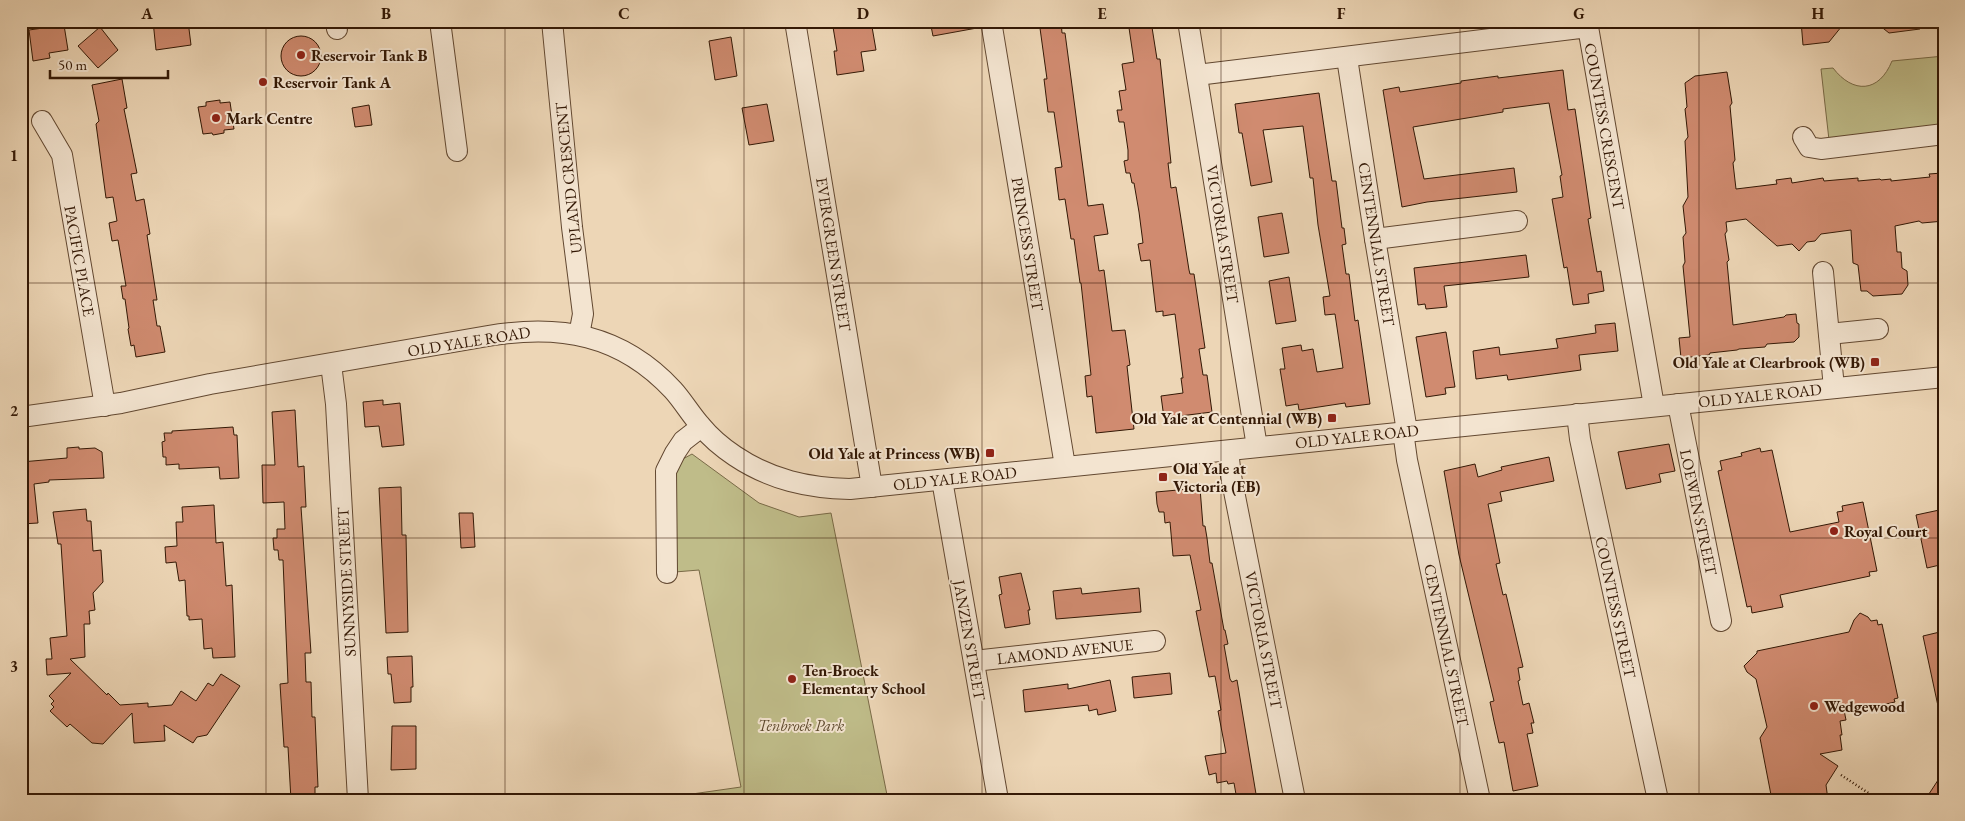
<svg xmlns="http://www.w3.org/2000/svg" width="1965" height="821" font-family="'EB Garamond',serif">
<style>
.green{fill:#bfbc89;stroke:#796a47}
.building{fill:#d08b70;stroke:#331805}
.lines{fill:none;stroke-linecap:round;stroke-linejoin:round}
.minor-casing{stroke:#624831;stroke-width:22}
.path{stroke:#331805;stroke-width:2.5;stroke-dasharray:1 2.5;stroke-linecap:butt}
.minor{stroke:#f3e4d0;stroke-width:20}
.grid{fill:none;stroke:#331805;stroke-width:1;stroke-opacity:0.55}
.poi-dot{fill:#8f2418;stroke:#f3e4d0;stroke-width:2}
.labels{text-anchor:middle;stroke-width:4;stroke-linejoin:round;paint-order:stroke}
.poi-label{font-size:16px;font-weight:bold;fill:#331805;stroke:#f3e4d0;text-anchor:start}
.street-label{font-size:16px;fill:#331805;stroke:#f3e4d0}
.park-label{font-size:16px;font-style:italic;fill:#5d492d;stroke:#f3e4d0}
.neatline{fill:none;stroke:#331805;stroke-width:2}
.grid-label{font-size:16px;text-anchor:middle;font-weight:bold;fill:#331805}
</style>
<rect width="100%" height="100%" fill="#edd6b6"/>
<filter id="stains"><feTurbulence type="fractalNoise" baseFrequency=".004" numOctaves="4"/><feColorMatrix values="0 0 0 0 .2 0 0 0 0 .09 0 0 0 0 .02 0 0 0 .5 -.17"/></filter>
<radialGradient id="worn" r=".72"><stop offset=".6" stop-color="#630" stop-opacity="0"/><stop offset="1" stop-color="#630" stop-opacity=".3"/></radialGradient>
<!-- green -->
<g class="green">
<path d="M1944,56V126L1829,140L1821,69L1833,68C1853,94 1879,93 1892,61Z"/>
<polygon points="692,454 759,503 799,517 831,513 888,800 650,800 741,787 699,570 675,572 676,469 681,460"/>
</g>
<!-- building -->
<g class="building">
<polygon points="153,21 188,21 191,45 156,50"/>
<polygon points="832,21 871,21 876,50 861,52 864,71 837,75 834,51 837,51"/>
<polygon points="930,21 976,21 977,28 933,36"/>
<polygon points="1039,21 1061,21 1062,33 1065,33 1088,206 1103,204 1108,234 1094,236 1099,271 1104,270 1112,331 1125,330 1130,365 1127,366 1134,429 1096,433 1092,396 1087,397 1085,376 1091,375 1081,283 1080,283 1074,239 1071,239 1065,199 1059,200 1055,168 1062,167 1054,112 1048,112 1044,79 1047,79"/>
<polygon points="1128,21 1151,21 1157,59 1160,59 1171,163 1168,163 1171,188 1176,187 1189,270 1190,274 1194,274 1205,348 1199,349 1203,375 1207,375 1212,412 1164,418 1161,396 1183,393 1181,378 1183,378 1175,314 1163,316 1163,311 1156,312 1150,260 1141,261 1138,244 1143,243 1139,212 1134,183 1132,183 1130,173 1126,173 1124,161 1128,160 1128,150 1124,122 1119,122 1117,110 1122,110 1119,91 1126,90 1122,64 1134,62"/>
<polygon points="1801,21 1846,21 1829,42 1803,45"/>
<polygon points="1874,21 1920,21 1920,29 1889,33"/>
<polygon points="64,25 68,50 49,53 50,58 33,61 29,30"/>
<polygon points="100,27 118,50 98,68 78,46"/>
<circle cx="301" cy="56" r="20"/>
<polygon points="731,37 737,76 715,80 709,41"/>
<polygon points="1563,70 1568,110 1575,109 1591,218 1588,219 1597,272 1601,271 1604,291 1588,294 1589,303 1573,305 1567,267 1564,268 1552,199 1563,197 1560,176 1562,175 1549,103 1503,109 1503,112 1413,127 1424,179 1514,168 1517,192 1427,202 1402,207 1383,90 1399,87 1400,92 1461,83 1461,81 1498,76 1498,78"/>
<polygon points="1727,72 1732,103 1730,106 1735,160 1733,163 1736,189 1777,184 1776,180 1791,178 1792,183 1823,178 1824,181 1858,178 1858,181 1880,179 1881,180 1891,179 1891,181 1930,177 1929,174 1942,173 1944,221 1922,223 1919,221 1895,226 1897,252 1901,252 1902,268 1907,271 1908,285 1902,294 1873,296 1867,291 1861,291 1858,265 1853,263 1851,230 1821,234 1815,241 1807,242 1799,251 1792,244 1777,246 1746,219 1726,222 1727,231 1725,234 1729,260 1727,262 1733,325 1784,317 1786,315 1796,314 1797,323 1799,324 1799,337 1794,342 1767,344 1765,347 1739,349 1737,350 1710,353 1709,355 1681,358 1679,338 1690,337 1683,266 1685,262 1683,237 1686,233 1683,206 1688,197 1685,141 1688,137 1685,109 1687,107 1685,83 1695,76"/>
<polygon points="122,79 127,108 124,109 137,173 131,174 136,201 144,199 150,234 147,235 157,300 153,300 157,326 160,326 165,352 136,357 134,345 131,346 128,329 129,328 125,299 123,299 121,286 126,286 118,240 112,241 109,223 117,221 113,197 106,198 96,124 99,121 92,85"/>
<polygon points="1319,93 1332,181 1336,181 1342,228 1344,228 1346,244 1342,245 1346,274 1349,274 1355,321 1358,320 1370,404 1346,407 1345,403 1299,410 1298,404 1286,406 1280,369 1285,369 1282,348 1301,345 1302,351 1313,349 1317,372 1343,368 1335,314 1325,315 1323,297 1330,296 1318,225 1313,178 1310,178 1303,126 1263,130 1272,182 1251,186 1242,133 1239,133 1235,104"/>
<polygon points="220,100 220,103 230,102 234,129 224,130 224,133 213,135 212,133 203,134 198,107 206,106 206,102"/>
<polygon points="767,104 774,141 749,145 742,108"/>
<polygon points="369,105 372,125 355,127 352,108"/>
<polygon points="1282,213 1289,253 1264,257 1258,217"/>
<polygon points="1526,255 1529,277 1444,286 1447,307 1426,309 1425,304 1418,305 1414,268"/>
<polygon points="1289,277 1296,321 1276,324 1269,281"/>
<polygon points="1615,323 1618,351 1579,355 1581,370 1508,380 1507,375 1476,379 1473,351 1499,347 1500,355 1558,348 1556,339 1596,333 1595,325"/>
<polygon points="1446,332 1455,387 1445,388 1446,394 1426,397 1416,337"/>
<polygon points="383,400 383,405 400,403 404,445 382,447 379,426 365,427 363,402"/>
<polygon points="295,410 298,467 304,466 306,507 301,507 311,653 305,653 306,682 311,682 312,717 315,717 318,787 315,787 315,800 291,800 288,747 284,747 280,684 288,683 283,560 279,560 278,550 274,550 273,538 277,538 277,529 285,529 284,502 263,503 262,465 275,465 272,412"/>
<polygon points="233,427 234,435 237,435 239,478 220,479 219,467 179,469 179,464 166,465 166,457 163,457 162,442 165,441 164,433 172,433 172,431"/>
<polygon points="1669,444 1675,471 1659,474 1661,482 1626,489 1618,452"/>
<polygon points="79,447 79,449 95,448 102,452 104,478 49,480 49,482 34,484 38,523 21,524 21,462 67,458 67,448"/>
<polygon points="1760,448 1761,452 1772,450 1790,532 1839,522 1837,512 1843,511 1842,506 1863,502 1877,571 1869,572 1870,576 1780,595 1783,607 1752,613 1751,606 1747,607 1718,471 1722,470 1720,461 1742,456 1741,453"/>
<polygon points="1549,457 1554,481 1500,492 1502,501 1488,504 1500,563 1496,564 1503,595 1506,594 1523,667 1518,668 1520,680 1518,681 1523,705 1529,703 1534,723 1531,723 1533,733 1527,734 1538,786 1513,791 1504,742 1499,743 1494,721 1490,702 1494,701 1459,555 1444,471 1475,464 1478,477 1502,470 1501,467"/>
<polygon points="401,487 402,535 406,535 408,632 386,633 379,488"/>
<polygon points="1200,488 1203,526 1205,526 1207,538 1210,563 1212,563 1224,630 1225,630 1228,644 1224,645 1230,679 1232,682 1237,680 1257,800 1237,800 1234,783 1228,784 1227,781 1217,783 1216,773 1209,775 1205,756 1226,753 1218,711 1221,710 1215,676 1209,677 1196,611 1201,610 1190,555 1173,556 1170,522 1165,523 1164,512 1159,512 1157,504 1156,492"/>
<polygon points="214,505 216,543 223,542 226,586 232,585 235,657 213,658 212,648 204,649 202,619 189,620 189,616 187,616 185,580 179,581 176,562 166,563 165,547 177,546 176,522 183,522 182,507"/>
<polygon points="86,509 87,521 91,521 93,551 101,550 103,582 93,593 95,610 89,611 90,624 84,624 85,657 70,659 107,695 108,693 120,705 148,703 148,707 172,705 181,691 196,701 208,683 213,686 221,674 240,686 207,735 197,737 193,743 164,725 165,741 134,743 132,713 103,744 92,743 70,724 67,727 50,711 54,707 51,704 54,701 49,696 71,673 47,675 46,659 52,659 50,638 67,636 61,544 58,544 53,512"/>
<polygon points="1944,509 1944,564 1927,568 1916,515"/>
<polygon points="459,513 473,513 475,547 461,548"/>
<polygon points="1021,573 1030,610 1028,610 1030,624 1005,628 999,595 1002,594 999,577"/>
<polygon points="1081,588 1082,594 1139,588 1141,612 1056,619 1053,591"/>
<polygon points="1860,613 1868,617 1871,621 1877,620 1878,625 1882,624 1898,698 1894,699 1895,702 1873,707 1872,705 1844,710 1846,720 1840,721 1842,735 1840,735 1842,750 1820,754 1838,766 1826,785 1828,800 1772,800 1760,738 1767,727 1756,679 1747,672 1744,666 1757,653 1757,651 1849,632 1854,620"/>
<polygon points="1944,631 1944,706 1938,706 1923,636"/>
<polygon points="412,656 413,687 411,687 411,702 394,703 391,674 388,674 387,657"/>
<polygon points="1170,673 1172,694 1134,698 1132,677"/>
<polygon points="1110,680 1116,711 1098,715 1097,709 1089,711 1088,705 1025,712 1023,690 1068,684 1068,689"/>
<polygon points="392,726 416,726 416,769 391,770"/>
<polygon points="1944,771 1944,800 1925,800"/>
</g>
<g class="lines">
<defs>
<g id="minor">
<polyline points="336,21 337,29"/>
<polyline points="440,21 457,151"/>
<polyline points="552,21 572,227 583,314 579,335"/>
<polyline points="795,21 872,487"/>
<polyline points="991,21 1065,466"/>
<polyline points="1188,21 1257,447"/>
<polyline points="1347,58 1375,239 1407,431"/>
<polyline points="1197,75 1588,27 1654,406"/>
<polyline points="42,121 62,155 105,406"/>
<polyline points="1803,137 1809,147 1821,149 1944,134"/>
<polyline points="1375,239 1517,221"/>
<polyline points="1823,272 1834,388"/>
<polyline points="1829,334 1878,329"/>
<polyline points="331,364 336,404 358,800"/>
<polyline points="1678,404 1721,621"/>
<polyline points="1577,414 1580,439 1658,800"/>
<path d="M21,417L121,403L210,384L488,336C560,324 621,334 673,390C683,401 691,415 701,426C710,437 723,448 735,456C771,480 808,488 850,489L1944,377"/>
<polyline points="1403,431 1407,460 1480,800"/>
<polyline points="1228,451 1231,476 1295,800"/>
<polyline points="942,480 998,800"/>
<polyline points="667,573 666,471 675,453 683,441 701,427"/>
<polyline points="974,661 1155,641"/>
</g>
</defs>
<!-- minor casing -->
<use href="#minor" class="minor-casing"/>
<!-- path -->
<polyline class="path" points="1841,775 1879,800"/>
<!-- minor -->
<use href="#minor" class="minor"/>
</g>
<!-- grid -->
<path class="grid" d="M266,21V800M505,21V800M744,21V800M982,21V800M1221,21V800M1460,21V800M1699,21V800M21,283H1944M21,538H1944"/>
<!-- markers -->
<g class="poi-dot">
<circle cx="301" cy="55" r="5"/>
<circle cx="263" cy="82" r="5"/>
<circle cx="216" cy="118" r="5"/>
<rect x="1870" y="357" width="10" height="10" rx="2.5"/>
<rect x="1327" y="413" width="10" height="10" rx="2.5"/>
<rect x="985" y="448" width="10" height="10" rx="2.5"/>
<rect x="1158" y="472" width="10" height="10" rx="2.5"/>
<circle cx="1834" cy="531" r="5"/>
<circle cx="792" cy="679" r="5"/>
<circle cx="1814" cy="706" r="5"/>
</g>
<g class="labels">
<!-- poi labels -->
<g class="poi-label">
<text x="311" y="61">Reservoir Tank B</text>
<text x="273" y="88">Reservoir Tank A</text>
<text x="226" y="124">Mark Centre</text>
<text x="1865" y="368" text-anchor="end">Old Yale at Clearbrook (WB)</text>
<text x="1322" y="424" text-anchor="end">Old Yale at Centennial (WB)</text>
<text x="980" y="459" text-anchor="end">Old Yale at Princess (WB)</text>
<text x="1173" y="474">Old Yale at<tspan x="1173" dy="18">Victoria (EB)</tspan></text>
<text x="1844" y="537">Royal Court</text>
<text x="802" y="676">Ten-Broeck<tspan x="802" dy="18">Elementary School</tspan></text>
<text x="1824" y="712">Wedgewood</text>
</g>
<!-- street labels -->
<g class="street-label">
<text transform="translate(1605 126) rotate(80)" y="6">COUNTESS CRESCENT</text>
<text transform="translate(568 178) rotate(-96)" y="6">UPLAND CRESCENT</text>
<text transform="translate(1223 234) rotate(81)" y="6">VICTORIA STREET</text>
<text transform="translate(1028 244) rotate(81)" y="6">PRINCESS STREET</text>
<text transform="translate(1377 244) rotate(81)" y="6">CENTENNIAL STREET</text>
<text transform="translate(834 254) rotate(81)" y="6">EVERGREEN STREET</text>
<text transform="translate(80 261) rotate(80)" y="6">PACIFIC PLACE</text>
<text transform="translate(469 341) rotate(-9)" y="6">OLD YALE ROAD</text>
<text transform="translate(1760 395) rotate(-6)" y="6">OLD YALE ROAD</text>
<text transform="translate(1357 436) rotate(-6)" y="6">OLD YALE ROAD</text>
<text transform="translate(955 478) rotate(-6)" y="6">OLD YALE ROAD</text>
<text transform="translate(1699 512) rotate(78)" y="6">LOEWEN STREET</text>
<text transform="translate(346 582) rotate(-93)" y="6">SUNNYSIDE STREET</text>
<text transform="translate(1616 607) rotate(78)" y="6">COUNTESS STREET</text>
<text transform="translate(970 640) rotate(80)" y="6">JANZEN STREET</text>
<text transform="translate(1264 640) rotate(79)" y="6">VICTORIA STREET</text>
<text transform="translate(1447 645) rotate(78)" y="6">CENTENNIAL STREET</text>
<text transform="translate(1065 651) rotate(-6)" y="6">LAMOND AVENUE</text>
</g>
<!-- park labels -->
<g class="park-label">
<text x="801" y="731">Tenbroek Park</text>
</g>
</g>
<!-- margin -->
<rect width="1965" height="821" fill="none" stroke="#edd6b6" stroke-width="55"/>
<!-- scale -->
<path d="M50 70v8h118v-8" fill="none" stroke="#331805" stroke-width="2.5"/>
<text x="58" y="70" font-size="15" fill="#331805" stroke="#f3e4d0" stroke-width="4" paint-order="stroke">50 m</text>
<rect x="28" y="28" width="1910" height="766" class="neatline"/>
<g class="grid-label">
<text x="147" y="19">A</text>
<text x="386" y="19">B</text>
<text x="624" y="19">C</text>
<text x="863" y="19">D</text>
<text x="1102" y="19">E</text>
<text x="1341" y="19">F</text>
<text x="1579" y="19">G</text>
<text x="1818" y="19">H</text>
<text x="14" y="161">1</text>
<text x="14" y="416">2</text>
<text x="14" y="672">3</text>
</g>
<rect width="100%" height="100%" filter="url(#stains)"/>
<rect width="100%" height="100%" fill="url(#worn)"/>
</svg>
